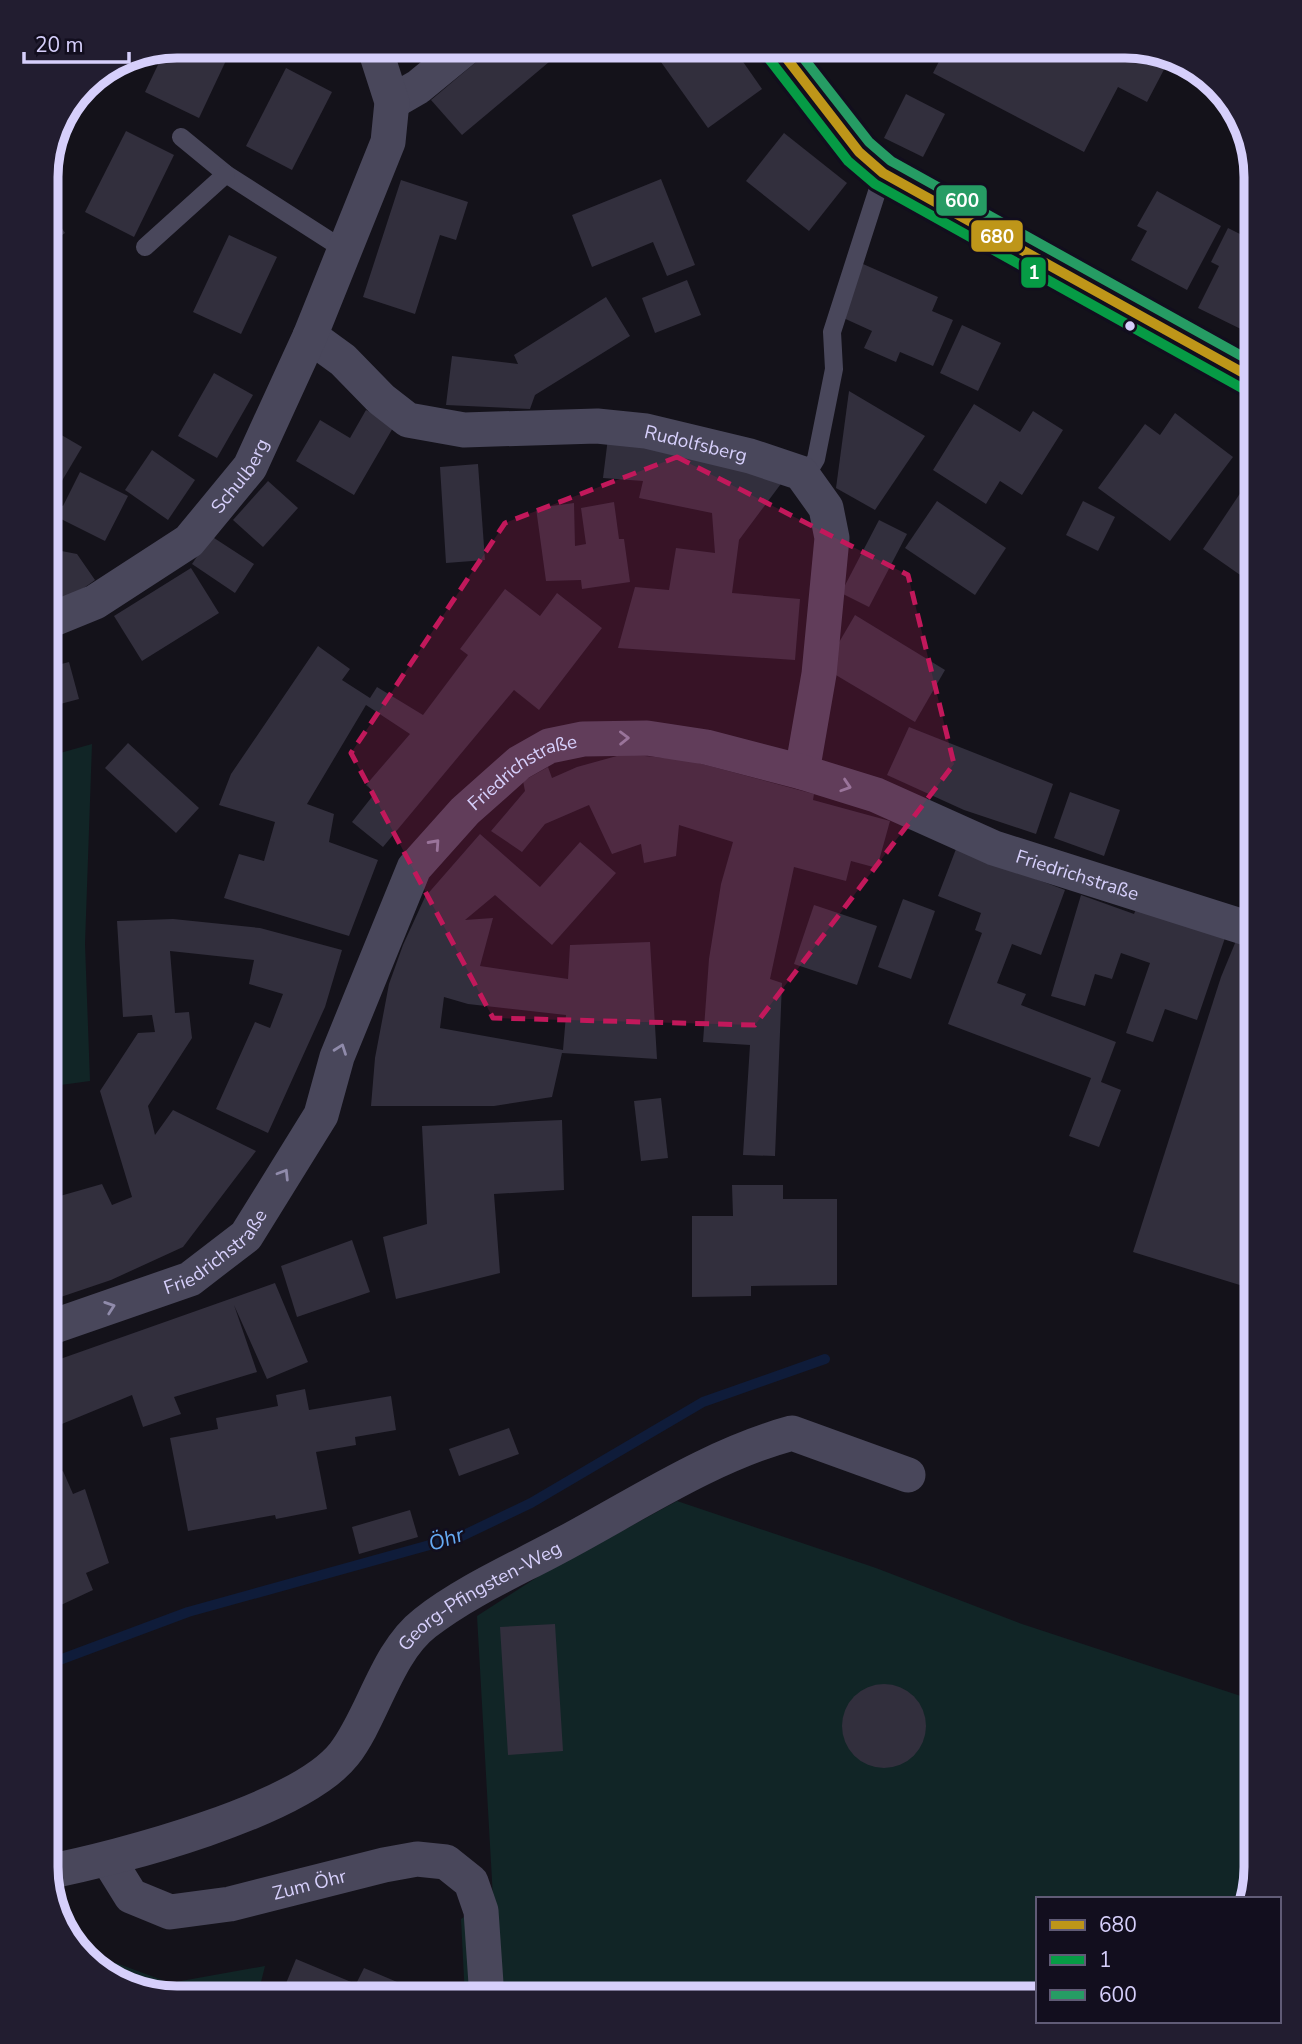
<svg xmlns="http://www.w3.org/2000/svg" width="1302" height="2044" font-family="'Nunito Sans',sans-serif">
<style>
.green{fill:#112526}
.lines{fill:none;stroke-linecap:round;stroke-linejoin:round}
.stream{stroke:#0f1c3a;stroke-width:10}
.building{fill:#322f3d;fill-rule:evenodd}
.lane{stroke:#49475b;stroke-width:18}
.street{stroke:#49475b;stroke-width:35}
.secondary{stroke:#56546d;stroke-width:38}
.bus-1-casing{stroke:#120e1e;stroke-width:16}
.bus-2-casing{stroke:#120e1e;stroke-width:16}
.bus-3-casing{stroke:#120e1e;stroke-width:16}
.bus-1{stroke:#be9619;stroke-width:10}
.bus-2{stroke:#069b45;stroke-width:10}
.bus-3{stroke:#269c64;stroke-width:10}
.oneway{stroke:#908bab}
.marked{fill:#c2185b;fill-opacity:0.2;stroke:#c2185b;stroke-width:5;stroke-dasharray:14 9;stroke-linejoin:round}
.bus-dot{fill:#d6cffb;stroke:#120e1e;stroke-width:2.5}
.labels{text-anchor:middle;stroke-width:5;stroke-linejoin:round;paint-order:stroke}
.street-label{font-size:19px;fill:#d6cffb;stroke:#120e1e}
.water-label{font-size:21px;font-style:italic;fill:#65aaf3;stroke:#120e1e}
.rim{fill:none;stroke:#d6cffb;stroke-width:9}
.line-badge{stroke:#120e1e;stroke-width:2.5}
.badge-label{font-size:19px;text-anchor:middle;font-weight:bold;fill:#fff}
</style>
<rect width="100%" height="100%" fill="#14121a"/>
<!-- green -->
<g class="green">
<polygon points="92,744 85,944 90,1081 46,1087 46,757"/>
<polygon points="677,1501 876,1568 1022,1624 1256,1701 1256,1868 1248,1899 1038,1899 1038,1998 465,1998 461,1919 493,1898 477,1616 539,1576"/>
<path d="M88,1959L116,1963L170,1983L265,1966L257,1998C200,1998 129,2005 88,1959Z"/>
</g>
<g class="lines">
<!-- stream -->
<polyline class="stream" points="46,1665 188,1612 462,1536 531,1503 703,1402 825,1359"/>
</g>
<!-- building -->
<g class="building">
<polygon points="176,46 215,46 230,52 199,118 145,92 166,48"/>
<polygon points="395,46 420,46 403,57"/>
<polygon points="495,46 568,46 462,135 431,100"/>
<polygon points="654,46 732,46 762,89 708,128 651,48"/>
<polygon points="947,46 1135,46 1170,58 1147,102 1118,87 1084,152 933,73"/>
<polygon points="286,68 332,92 292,170 246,146"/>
<polygon points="906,94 945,114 923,157 884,138"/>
<polygon points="126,131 174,155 134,237 85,212"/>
<polygon points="784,133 847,183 809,231 746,181"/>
<polygon points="661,179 695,265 667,276 653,242 592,267 572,215"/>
<polygon points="401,180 468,202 456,240 440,235 415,314 363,297"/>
<polygon points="1157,191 1221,226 1187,290 1131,260 1147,231 1137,226"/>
<polygon points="46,204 65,233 46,246"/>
<polygon points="1228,228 1256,242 1256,322 1251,334 1198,308 1219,266 1211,262"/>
<polygon points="229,235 277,257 241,334 193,312"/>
<polygon points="863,264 938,297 932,311 953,320 933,366 900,352 896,362 864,348 872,331 839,316"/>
<polygon points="687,280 701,315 655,333 642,298"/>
<polygon points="606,297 630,336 535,395 530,409 446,405 452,356 518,364 514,355"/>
<polygon points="962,325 1001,343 978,391 940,373"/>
<polygon points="214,373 253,395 217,458 178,436"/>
<polygon points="849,391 925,436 875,510 836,488"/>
<polygon points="974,404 1020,432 1033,411 1063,430 1022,495 1000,481 986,504 933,470"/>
<polygon points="366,410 394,426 354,495 296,461 320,420 350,438"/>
<polygon points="1175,413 1233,457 1170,541 1098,488 1145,424 1160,435"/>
<polygon points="46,426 82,447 53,496 46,491"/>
<polygon points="608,438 783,481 739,540 732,593 800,599 795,660 618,648 635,587 669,590 676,548 715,553 712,513 639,498 643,481 603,478"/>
<polygon points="152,450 195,480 168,520 125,490"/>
<polygon points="478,464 485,560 446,563 440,467"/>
<polygon points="80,472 128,496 105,541 57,517 54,522 46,518 46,497 63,506"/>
<polygon points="1249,480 1256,485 1256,586 1203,549"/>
<polygon points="268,481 298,508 263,547 233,520"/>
<polygon points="937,501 1006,548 975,595 905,548"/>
<polygon points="1083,501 1115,517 1098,551 1066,535"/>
<polygon points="614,502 619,539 624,539 630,582 582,589 581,580 546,581 536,508 574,503 575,546 586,544 581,508"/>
<polygon points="879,520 907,534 869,607 841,593"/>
<polygon points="211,536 254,564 235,593 192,564"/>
<polygon points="46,548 77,554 95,580 46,615 46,577 55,570 46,557"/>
<polygon points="191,568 219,613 142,661 114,616"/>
<polygon points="505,589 540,616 557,593 602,628 539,710 514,690 383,847 352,822 375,793 366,785 410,734 366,705 307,804 334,814 329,842 378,860 349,936 224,898 239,854 264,861 275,822 219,805 231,774 318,646 350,669 342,680 370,698 377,687 423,715 468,655 460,649"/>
<polygon points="855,615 945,670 915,722 824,668"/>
<polygon points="69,662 79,699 49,707 58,737 46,741 46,668"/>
<polygon points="909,727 1053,784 1036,834 964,810 887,775"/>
<polygon points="128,743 199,808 176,833 105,768"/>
<polygon points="624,754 687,760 814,794 813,800 890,821 877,868 851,861 846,881 794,867 770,979 782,983 775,1156 743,1155 750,1045 703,1042 709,959 721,884 733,842 679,825 676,856 644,863 641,844 612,854 589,805 545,824 522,852 491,831 525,791 523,781 548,767 552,778 577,767"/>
<polygon points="1070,792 1120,810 1104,856 1054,838"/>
<path d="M480,834L540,887L580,842L616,873L552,945L495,895L465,920L493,918L480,966L568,979L570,945L650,942L657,1059L562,1053L552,1097L494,1106H371L375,1058L389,984L403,945L425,897ZM444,997L468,1004L566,1015L563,1050L440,1028Z"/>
<polygon points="956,849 1065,890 1041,955 1012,944 997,983 1026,994 1021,1005 1116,1042 1101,1082 1121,1090 1099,1147 1069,1136 1091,1078 948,1024 982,933 975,930 981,913 938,896"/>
<polygon points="1081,895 1134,914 1138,904 1226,935 1197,1020 1165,1009 1153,1042 1126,1033 1150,963 1121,953 1112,979 1095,974 1085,1006 1051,996"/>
<polygon points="903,899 935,911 911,979 878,967"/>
<polygon points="814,905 877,926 857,985 794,964"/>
<polygon points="173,919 260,928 342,950 325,1007 268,1133 216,1109 255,1022 270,1028 283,994 249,984 254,960 170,951 175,1013 189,1012 192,1038 148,1106 155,1135 173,1110 256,1151 183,1247 111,1280 46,1302 46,1200 102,1184 112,1205 132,1197 100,1091 138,1033 155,1032 152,1015 123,1017 117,921"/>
<polygon points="1238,936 1256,943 1256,1290 1133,1252 1221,977"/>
<polygon points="661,1098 668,1158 641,1161 634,1101"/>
<polygon points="562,1120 564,1190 494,1194 500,1273 396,1299 383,1237 427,1224 422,1126"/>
<polygon points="732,1185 783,1185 783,1199 837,1199 837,1285 751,1286 751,1296 692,1297 692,1216 733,1216"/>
<polygon points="352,1240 370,1292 297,1317 281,1266"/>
<polygon points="275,1283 308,1362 267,1379 234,1305 257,1372 174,1397 181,1414 143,1427 132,1395 57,1426 46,1392 46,1364"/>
<polygon points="305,1389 309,1410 391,1396 396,1430 355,1437 356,1445 316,1452 327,1509 276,1519 275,1515 188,1531 170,1438 218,1429 216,1418 278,1406 276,1395"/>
<polygon points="509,1428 519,1454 459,1476 449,1449"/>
<polygon points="63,1471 73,1494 85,1489 109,1563 86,1573 93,1590 46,1612 46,1479"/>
<polygon points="410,1510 418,1537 359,1554 352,1527"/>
<polygon points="555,1624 563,1751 508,1755 500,1627"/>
<circle cx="884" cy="1726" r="42"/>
<polygon points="296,1959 356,1984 364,1968 435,1998 280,1998"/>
</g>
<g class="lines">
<!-- lane -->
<g class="lane">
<polyline points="181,137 226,174 346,251"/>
<polyline points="145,247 226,174"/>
<polyline points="805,477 816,459 834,369 832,332 883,173"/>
</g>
<!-- street -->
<g class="street">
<polyline points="392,102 418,87 468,46"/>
<path id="s1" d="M310,336L343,360L381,399L408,420L464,430L597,426L646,431L750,456L801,473L826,508L832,538L819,674L802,772"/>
<path id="s2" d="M46,622L95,602L189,541L250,467L310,336L388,142L392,102L374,46"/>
<path id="s3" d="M46,1329L190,1279L246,1236L321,1115L337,1057L414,868L465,811L519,763L549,746L583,739L647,738L706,747L802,772L876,795L994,848L1256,931"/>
<path id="s4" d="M108,1859L131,1896L170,1912L230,1904L384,1865L417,1859L446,1862L471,1882L481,1911L487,1998"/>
<path id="s5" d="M47,1872C119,1858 299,1811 344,1754C373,1717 386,1653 425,1623C466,1591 517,1569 563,1544C636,1505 711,1455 792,1433L908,1475"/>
</g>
<!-- secondary -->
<polyline class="secondary" points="777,46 859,152 883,173 1256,380"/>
<defs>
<polyline id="bus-1" points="777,46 859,152 883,173 1256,380"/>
<polyline id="bus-2" points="766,55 848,161 875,184 1249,392"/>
<polyline id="bus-3" points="794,46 869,142 891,161 1256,364"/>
</defs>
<!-- bus-1 casing -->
<use href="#bus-1" class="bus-1-casing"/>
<!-- bus-2 casing -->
<use href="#bus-2" class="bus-2-casing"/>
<!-- bus-3 casing -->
<use href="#bus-3" class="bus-3-casing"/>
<!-- bus-1 -->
<use href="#bus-1" class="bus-1"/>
<!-- bus-2 -->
<use href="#bus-2" class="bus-2"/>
<!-- bus-3 -->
<use href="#bus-3" class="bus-3"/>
</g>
<!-- one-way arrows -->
<defs><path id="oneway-chevron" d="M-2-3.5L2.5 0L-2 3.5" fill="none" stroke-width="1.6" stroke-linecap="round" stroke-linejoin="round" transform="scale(1.75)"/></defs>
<g class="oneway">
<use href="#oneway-chevron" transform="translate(624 738) rotate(-1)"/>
<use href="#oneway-chevron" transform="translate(846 786) rotate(18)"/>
<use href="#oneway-chevron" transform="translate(435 844) rotate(-48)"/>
<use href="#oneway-chevron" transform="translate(341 1049) rotate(-70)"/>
<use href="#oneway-chevron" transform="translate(284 1174) rotate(-58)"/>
<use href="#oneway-chevron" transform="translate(110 1307) rotate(-19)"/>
</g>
<!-- marked area -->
<path class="marked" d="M677,457L908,575L954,764L755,1025L493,1018L351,753L505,523Z"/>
<!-- markers -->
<circle class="bus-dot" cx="1130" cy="326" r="6"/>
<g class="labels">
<!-- street labels -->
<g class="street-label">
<text dy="7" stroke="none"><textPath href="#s1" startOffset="420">Rudolfsberg</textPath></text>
<text dy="7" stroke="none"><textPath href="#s2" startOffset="248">Schulberg</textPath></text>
<text dy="7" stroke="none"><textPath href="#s3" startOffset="777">Friedrichstraße</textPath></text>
<text dy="7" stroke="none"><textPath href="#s3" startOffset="1365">Friedrichstraße</textPath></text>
<text dy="7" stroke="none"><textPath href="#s3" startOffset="189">Friedrichstraße</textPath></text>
<text dy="7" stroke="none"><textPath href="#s5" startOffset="539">Georg-Pfingsten-Weg</textPath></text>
<text dy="7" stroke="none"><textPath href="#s4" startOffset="228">Zum Öhr</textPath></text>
</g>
<!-- water labels -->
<g class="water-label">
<text transform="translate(446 1539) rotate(-18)" y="7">Öhr</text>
</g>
</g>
<!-- crop -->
<path d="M0 0H1302V2044H0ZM177 58H1125A119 119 0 0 1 1244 177V1867A119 119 0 0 1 1125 1986H177A119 119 0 0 1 58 1867V177A119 119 0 0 1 177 58Z" fill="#221d30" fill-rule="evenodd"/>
<path class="rim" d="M177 58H1125A119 119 0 0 1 1244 177V1867A119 119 0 0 1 1125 1986H177A119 119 0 0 1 58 1867V177A119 119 0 0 1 177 58Z"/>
<g class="line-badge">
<rect x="935" y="184" width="53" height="33" rx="7" fill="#269c64"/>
<rect x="970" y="219" width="54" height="34" rx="7" fill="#be9619"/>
<rect x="1020" y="256" width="27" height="33" rx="7" fill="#069b45"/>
</g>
<g class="badge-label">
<text x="962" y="207">600</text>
<text x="997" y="243">680</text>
<text x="1034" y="279">1</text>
</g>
<!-- legend -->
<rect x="1036" y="1897" width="245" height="126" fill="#120e1e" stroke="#605b76" stroke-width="2"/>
<rect x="1050" y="1920" width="35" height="10" fill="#be9619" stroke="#605b76" stroke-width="2"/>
<text x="1099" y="1932" font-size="21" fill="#d6cffb">680</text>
<rect x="1050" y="1955" width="35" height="10" fill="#069b45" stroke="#605b76" stroke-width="2"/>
<text x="1099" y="1967" font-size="21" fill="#d6cffb">1</text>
<rect x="1050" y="1990" width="35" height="10" fill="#269c64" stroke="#605b76" stroke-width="2"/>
<text x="1099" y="2002" font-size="21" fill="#d6cffb">600</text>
<!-- scale -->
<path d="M24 52v10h105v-10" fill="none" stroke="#d6cffb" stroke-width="3.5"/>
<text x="35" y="52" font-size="21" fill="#d6cffb" stroke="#120e1e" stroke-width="5" paint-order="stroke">20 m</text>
</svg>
